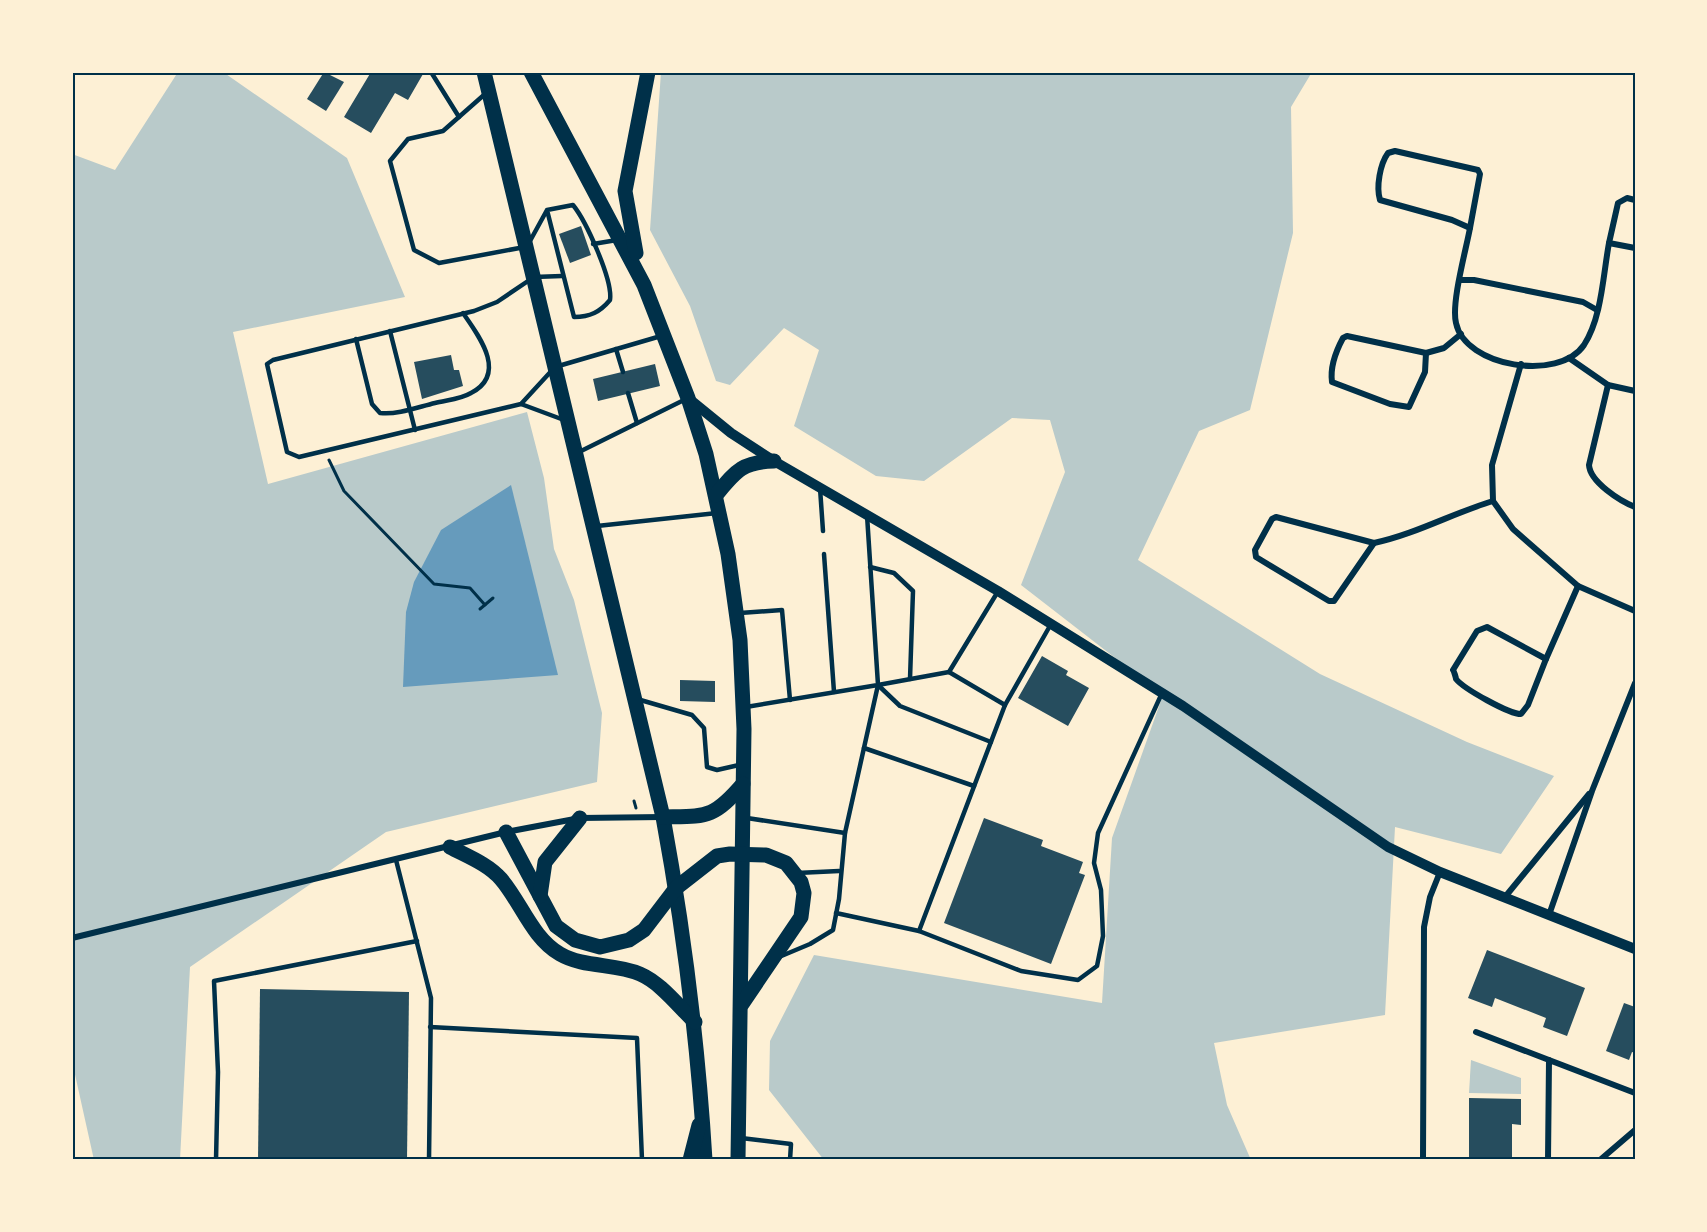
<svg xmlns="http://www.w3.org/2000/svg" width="1707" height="1232" font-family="'DM Sans',sans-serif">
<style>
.green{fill:#b9caca}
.water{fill:#669bbc}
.building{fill:#264d5e}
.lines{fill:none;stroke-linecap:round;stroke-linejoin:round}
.path{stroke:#003049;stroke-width:3}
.service{stroke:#003049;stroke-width:4.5}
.minor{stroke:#003049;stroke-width:6}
.tertiary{stroke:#003049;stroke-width:10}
.trunk{stroke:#003049;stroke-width:15}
.neatline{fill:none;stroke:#003049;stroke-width:2}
</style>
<rect width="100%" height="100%" fill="#fdf0d5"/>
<!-- green -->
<g class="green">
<polygon points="178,72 223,72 347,158 405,297 233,332 268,484 527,412 544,478 554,549 574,600 602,713 597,782 386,832 190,967 180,1160 94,1160 72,1061 72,154 115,170"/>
<polygon points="661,72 1312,72 1291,107 1293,233 1250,410 1199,431 1138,560 1320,674 1467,742 1554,776 1501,854 1395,827 1385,1015 1214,1043 1227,1105 1251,1160 824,1160 769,1090 770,1041 814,955 1102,1003 1112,838 1163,695 1021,585 1065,472 1050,420 1012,418 924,481 876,476 794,426 819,350 784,328 730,385 716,381 690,306 650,230"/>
<polygon points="1471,1060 1521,1078 1521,1094 1469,1093"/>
</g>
<!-- water -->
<polygon class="water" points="511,485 558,675 403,687 406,612 414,582 441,530"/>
<!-- building -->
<g class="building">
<polygon points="324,72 344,82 326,111 307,99"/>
<polygon points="371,72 423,74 408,100 395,93 371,133 344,117"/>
<polygon points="581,226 591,255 570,263 559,234"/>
<polygon points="451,355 454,370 459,370 463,386 422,399 414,362"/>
<polygon points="655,364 660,386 598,401 593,379"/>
<polygon points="1042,656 1068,671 1066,675 1089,688 1068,726 1018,698"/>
<polygon points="680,680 715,681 715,702 680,701"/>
<polygon points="984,818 1043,840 1041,846 1083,862 1079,873 1085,875 1051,964 944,923"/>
<polygon points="1487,950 1585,988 1567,1036 1543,1027 1546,1018 1495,998 1492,1007 1468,998"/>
<polygon points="260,989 409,992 407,1160 258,1160"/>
<polygon points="1624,1003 1635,1007 1635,1053 1632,1052 1629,1060 1606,1051"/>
<polygon points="1469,1098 1521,1099 1521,1125 1512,1124 1512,1160 1469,1160"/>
</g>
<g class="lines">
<!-- path -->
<g class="path">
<polyline points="329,460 344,491 434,584 470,588 485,605"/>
<polyline points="480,609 493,598"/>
<polyline points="634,801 636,808"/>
</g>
<!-- service -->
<g class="service">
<polyline points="431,72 459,117"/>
<polyline points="485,94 443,131 408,139 390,161 414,250 439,263 525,247"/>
<path d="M530,241L547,210L573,205C586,221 613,280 610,300C600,312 590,317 574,317L547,210"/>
<polyline points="593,244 617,240"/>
<polyline points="562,276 534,277 497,302 474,311 273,360 267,364 287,452 299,457 521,404 555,367 661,336"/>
<polyline points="390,331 415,430"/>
<path d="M356,339L372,404L380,413C398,415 418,407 435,403C447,400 461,399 471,393C508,374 479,336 463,313"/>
<polyline points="616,349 623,372"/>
<polyline points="628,393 637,423"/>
<polyline points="521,404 564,420"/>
<polyline points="577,453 686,399"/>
<polyline points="820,488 823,531"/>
<polyline points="597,526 717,513"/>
<polyline points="824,554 834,692"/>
<polyline points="870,567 894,573 913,591 910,679"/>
<polyline points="740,613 782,610 790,700"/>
<polyline points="949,672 1005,705 1051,624"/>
<polyline points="878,685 949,672 997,593"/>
<polyline points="878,685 900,706 991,742"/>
<polyline points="637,699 692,715 704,728 707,767 717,770 739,765"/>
<polyline points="746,707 878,685 867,515"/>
<polyline points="864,748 974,786"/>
<polyline points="747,818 845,833"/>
<polyline points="396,860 431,998 429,1160"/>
<polyline points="797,873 839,871"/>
<polyline points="836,913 919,931 1021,971 1078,980 1097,966 1103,936 1101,890 1094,863 1098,833 1162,693"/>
<polyline points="919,931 1005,705"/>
<polyline points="779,957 810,944 833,930 839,899 845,833 878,685"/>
<polyline points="430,1027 637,1038 642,1160"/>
<polyline points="741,1138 791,1144 790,1160"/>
<polyline points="216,1160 218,1072 214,981 417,941"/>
</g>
<!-- minor -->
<g class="minor">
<path d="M1395,151L1478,170L1480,174L1470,228L1452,220L1380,200C1376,187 1380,164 1388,153Z"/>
<polyline points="1635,200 1627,198 1618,203 1609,243 1635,248"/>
<path d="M1470,228C1466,250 1451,303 1456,323C1465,367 1559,382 1584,345C1602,317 1603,275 1609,243"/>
<polyline points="1461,280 1474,280 1583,302 1597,310"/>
<path d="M1347,336L1426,353L1425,372L1409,407L1390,404L1332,382C1330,368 1336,351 1343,338Z"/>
<polyline points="1426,353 1444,348 1461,334"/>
<polyline points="1569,358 1608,385"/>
<polyline points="1521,364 1492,465 1493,501 1513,529 1578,586 1635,611"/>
<path d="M1635,391L1608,385L1589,465C1590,482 1620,501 1635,507"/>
<polygon points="1276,517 1374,543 1334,601 1329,601 1256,557 1255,550 1272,519"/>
<path d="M1374,543C1416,534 1453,513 1493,501"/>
<path d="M1487,627L1546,659L1528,705L1521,714C1509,714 1464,689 1456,679C1456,678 1454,671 1453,670L1477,631Z"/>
<polyline points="1546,659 1578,586"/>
<polyline points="1505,897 1589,794"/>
<polyline points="1549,915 1592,791 1635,683"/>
<polyline points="72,938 506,832 580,818 663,817"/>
<polyline points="1476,1032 1549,1060"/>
<polyline points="1423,1160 1424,927 1430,897 1440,872"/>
<polyline points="1548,1160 1549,1060 1635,1093"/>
<polyline points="1600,1160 1635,1130"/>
</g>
<!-- tertiary -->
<polyline class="tertiary" points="688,398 731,433 774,461 998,591 1183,706 1388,847 1440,872 1635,949"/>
<!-- trunk -->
<g class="trunk">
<path d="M484,72L663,817C684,931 698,1044 705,1160"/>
<polyline points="531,72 644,285 688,398 706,454 728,554 740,640 744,729 738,1160"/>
<polyline points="636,253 625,191 648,72"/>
<path d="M716,495C736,471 742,462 774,461"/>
<path d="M663,817C707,816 713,819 743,784"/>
<polyline points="506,832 556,926 575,940 600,947 629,940 644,930 676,888 717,856 730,854 766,855 786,863 801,882 804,893 801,917 742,1004"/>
<path d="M450,847C467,856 488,864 501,879C521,902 532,938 560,954C584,968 615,963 640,974C661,983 678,1006 695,1022"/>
<polyline points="540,896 545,862 580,818"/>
<polyline points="690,1160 699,1125"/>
</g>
</g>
<!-- border -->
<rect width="1707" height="1232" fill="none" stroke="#fdf0d5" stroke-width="147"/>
<rect x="74" y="74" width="1560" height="1084" class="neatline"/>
</svg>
